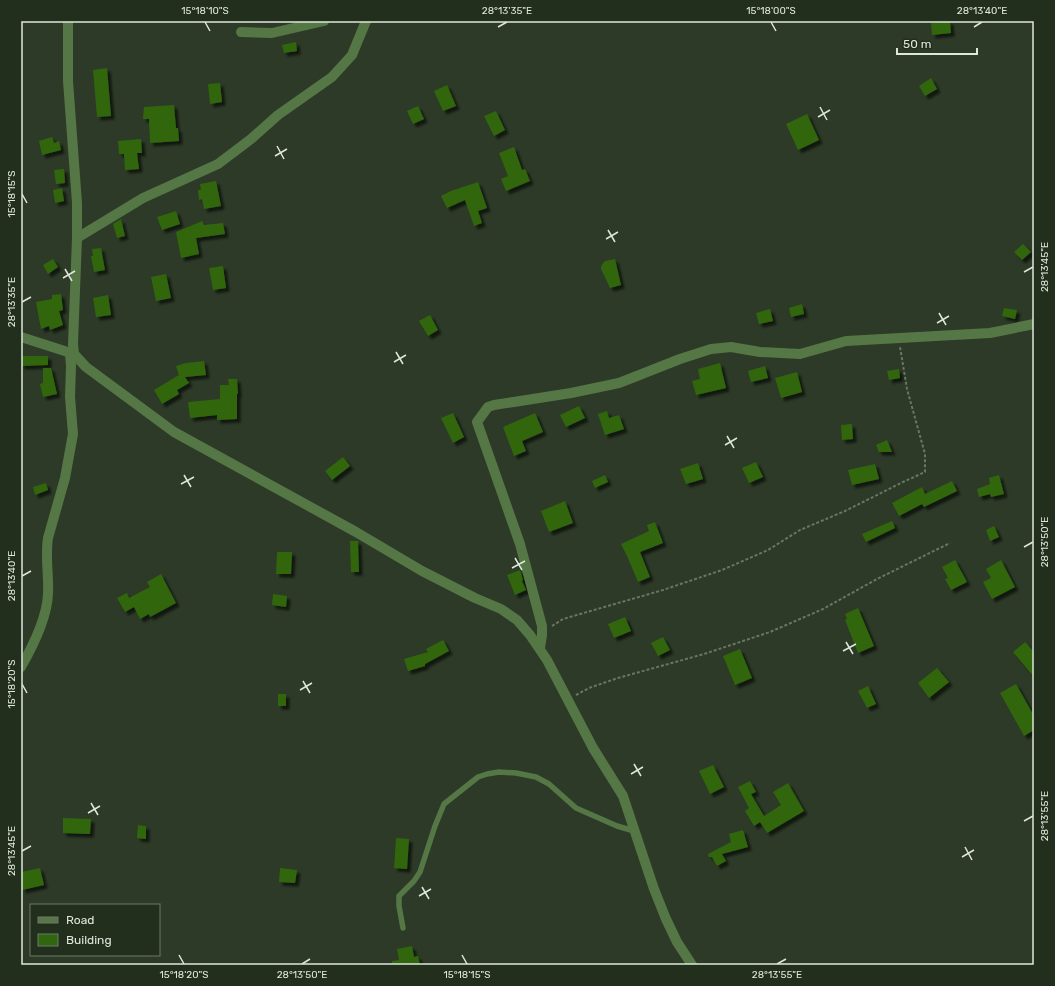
<svg xmlns="http://www.w3.org/2000/svg" width="1055" height="986" font-family="Rubik,sans-serif">
<style>
.building{fill:#30660f;filter:url(#shadow)}
.lines{fill:none;stroke-linecap:round;stroke-linejoin:round}
.path{stroke:#6a7665;stroke-width:2;stroke-dasharray:3 2;stroke-linecap:butt}
.service{stroke:#547745;stroke-width:5.5}
.minor{stroke:#547745;stroke-width:10}
.ticks{fill:none;stroke:#dee7db;stroke-width:1.5}
.neatline{fill:none;stroke:#dee7db;stroke-width:1.5}
.ticks-label{font-size:10px;text-anchor:middle;fill:#dee7db}
</style>
<defs>
<filter id="shadow"><feDropShadow dx="3.5" dy="3.5" stdDeviation="1" flood-color="#0009"/></filter>
</defs>
<rect width="100%" height="100%" fill="#2c3a27"/>
<!-- building -->
<g class="building">
<polygon points="950,21 951,33 932,35 931,23"/>
<polygon points="296,42 297,51 284,53 282,45"/>
<polygon points="107,68 111,116 97,117 93,70"/>
<polygon points="931,78 937,89 925,96 919,86"/>
<polygon points="220,83 222,102 210,104 208,84"/>
<polygon points="447,85 456,106 443,111 434,91"/>
<polygon points="174,105 176,128 178,128 179,141 150,143 149,119 143,119 144,107"/>
<polygon points="418,106 424,119 413,124 407,111"/>
<polygon points="496,111 505,130 494,136 484,116"/>
<polygon points="807,114 819,140 798,150 786,124"/>
<polygon points="52,137 54,143 59,141 61,150 42,155 39,141"/>
<polygon points="141,139 142,153 137,153 139,169 125,170 124,154 119,154 118,141"/>
<polygon points="514,147 522,170 525,169 530,181 506,191 501,179 508,176 499,153"/>
<polygon points="64,169 65,183 56,184 54,170"/>
<polygon points="216,181 221,206 204,209 202,199 199,200 198,190 201,190 200,184"/>
<polygon points="478,182 487,208 478,211 482,223 474,226 465,200 447,208 441,196 451,191"/>
<polygon points="62,188 64,201 55,203 53,190"/>
<polygon points="176,211 180,224 162,230 157,217"/>
<polygon points="121,219 125,236 117,238 113,224"/>
<polygon points="202,221 204,225 223,223 225,234 196,238 199,254 181,258 176,232"/>
<polygon points="1023,244 1031,252 1022,260 1014,252"/>
<polygon points="101,248 105,270 94,272 91,256 93,256 92,249"/>
<polygon points="53,259 58,267 48,274 43,265"/>
<polygon points="615,259 621,285 610,288 601,269 601,266 605,261"/>
<polygon points="223,266 226,288 213,290 209,268"/>
<polygon points="166,274 171,298 156,301 151,277"/>
<polygon points="61,294 63,310 59,311 63,325 50,330 49,326 41,329 36,302 52,299 52,295"/>
<polygon points="108,295 111,315 96,317 93,298"/>
<polygon points="802,304 804,314 791,317 789,308"/>
<polygon points="1004,308 1017,310 1015,319 1002,316"/>
<polygon points="770,309 773,321 759,324 756,313"/>
<polygon points="430,315 438,330 428,336 419,321"/>
<polygon points="21,356 48,356 48,365 21,366"/>
<polygon points="204,361 206,375 185,377 189,383 177,390 179,394 162,404 154,390 179,375 176,366 186,363"/>
<polygon points="720,363 726,388 696,395 692,381 700,379 698,369"/>
<polygon points="765,366 768,378 751,382 748,371"/>
<polygon points="43,368 51,368 57,394 43,397 40,384 43,383"/>
<polygon points="899,369 900,378 889,380 887,371"/>
<polygon points="797,372 802,392 781,398 775,378"/>
<polygon points="228,379 237,379 238,394 237,394 237,419 217,420 217,415 190,418 188,402 220,399 220,385 229,385"/>
<polygon points="579,406 585,418 566,427 560,415"/>
<polygon points="607,411 609,418 619,415 624,429 605,435 598,414"/>
<polygon points="453,413 464,437 453,443 441,418"/>
<polygon points="535,413 543,432 522,441 526,451 514,456 503,427"/>
<polygon points="852,424 853,439 842,440 841,425"/>
<polygon points="887,440 892,452 879,452 876,445"/>
<polygon points="343,457 350,466 332,480 325,471"/>
<polygon points="756,462 763,477 749,483 742,468"/>
<polygon points="698,463 703,479 686,484 680,469"/>
<polygon points="875,464 879,479 852,485 848,470"/>
<polygon points="605,475 608,482 595,488 592,481"/>
<polygon points="999,475 1004,494 991,497 990,494 979,497 977,489 990,484 989,478"/>
<polygon points="952,481 957,491 924,507 922,504 899,516 892,503 922,487 925,494"/>
<polygon points="46,483 48,490 35,495 33,487"/>
<polygon points="565,501 573,523 549,532 541,511"/>
<polygon points="892,521 895,528 866,542 862,534"/>
<polygon points="655,522 663,543 640,552 650,577 638,582 627,556 621,544 649,531 647,525"/>
<polygon points="994,526 999,537 990,541 986,530"/>
<polygon points="350,541 358,541 359,572 351,572"/>
<polygon points="277,552 292,552 291,574 276,574"/>
<polygon points="955,560 967,582 951,590 945,579 948,578 942,567"/>
<polygon points="1001,560 1015,587 992,599 983,582 991,578 986,569"/>
<polygon points="520,570 523,580 522,581 526,590 515,595 507,575"/>
<polygon points="161,574 176,603 150,617 149,614 140,619 134,607 125,612 117,598 127,593 129,598 150,587 147,582"/>
<polygon points="273,594 287,596 286,607 272,605"/>
<polygon points="858,608 874,646 858,653 845,620 847,619 845,614"/>
<polygon points="625,617 631,631 614,638 608,624"/>
<polygon points="663,637 670,650 658,656 651,643"/>
<polygon points="443,640 449,651 425,664 425,666 408,671 404,659 428,652 426,649"/>
<polygon points="1025,642 1034,652 1034,677 1013,652"/>
<polygon points="740,649 752,678 735,685 723,656"/>
<polygon points="937,668 949,682 929,698 918,683"/>
<polygon points="1016,684 1034,716 1034,730 1024,736 1000,693"/>
<polygon points="868,686 876,704 867,708 858,691"/>
<rect x="278" y="694" width="8" height="12"/>
<polygon points="713,765 724,787 710,794 699,771"/>
<polygon points="750,781 756,792 751,794 764,816 781,805 773,792 788,783 804,811 767,833 760,822 754,826 745,811 749,808 738,787"/>
<polygon points="63,818 91,819 90,834 63,833"/>
<polygon points="138,825 146,826 146,839 137,838"/>
<polygon points="743,830 748,847 722,854 726,861 717,866 712,857 709,857 708,854 731,842 729,834"/>
<polygon points="396,838 409,839 407,869 394,868"/>
<polygon points="40,868 44,885 22,890 21,872"/>
<polygon points="280,868 297,870 295,883 279,882"/>
<polygon points="412,946 414,957 418,956 420,965 392,965 392,961 399,960 397,949"/>
</g>
<g class="lines">
<!-- path -->
<g class="path">
<polyline points="552,626 563,619 663,590 722,570 768,550 800,530 845,511 903,482 925,472 925,454 907,389 900,347"/>
<polyline points="576,695 589,688 618,678 704,654 770,632 823,609 877,579 950,543"/>
</g>
<!-- service -->
<polyline class="service" points="403,928 399,906 399,896 414,881 420,872 435,826 444,804 478,777 487,774 499,772 516,773 536,777 549,784 576,808 617,826 634,831"/>
<!-- minor -->
<g class="minor">
<polyline points="68,21 68,81 77,203 77,238 73,344 74,354 86,367 174,432 356,532 422,571 475,598 501,609 517,620 530,635 547,660 593,748 623,796 654,889 666,919 677,942 692,965"/>
<polyline points="241,32 272,33 324,21"/>
<polyline points="77,238 143,198 218,164 251,139 278,115 332,77 352,55 366,21"/>
<polyline points="21,337 74,354"/>
<polyline points="540,648 542,635 542,626 520,544 477,422 488,407 494,405 571,393 619,383 680,359 711,349 731,347 760,352 800,354 846,341 990,333 1034,324"/>
<path d="M21,667C33,646 47,618 48,594C49,575 45,557 48,538L65,478L73,434L70,397L71,366L70,353"/>
</g>
</g>
<!-- ticks -->
<path class="ticks" d="M205,22L210,31M771,22L776,31M498,27L507,22M974,27L982,22M820,107L827,120M818,117L830,110M277,146L284,159M275,156L287,149M22,194L27,203M608,230L615,242M606,239L618,232M65,269L72,281M1024,272L1033,267M63,278L75,271M22,302L31,297M939,313L946,325M937,323L949,316M396,352L403,364M394,362L406,355M727,436L734,448M725,445L737,438M184,475L191,487M181,484L194,477M1024,547L1033,542M515,558L522,570M512,568L525,561M22,576L31,571M846,642L853,654M843,651L856,644M303,681L310,693M22,684L27,693M300,690L312,683M634,764L641,776M631,774L643,767M91,803L98,815M88,813L100,806M1024,821L1033,816M965,847L972,860M22,851L31,846M962,857L974,850M422,887L429,899M419,896L431,889M179,955L184,964M462,955L467,964M302,964L310,959M777,964L786,959"/>
<!-- border -->
<rect width="1055" height="986" fill="none" stroke="#232f1d" stroke-width="44"/>
<!-- legend -->
<rect x="30" y="904" width="130" height="52" fill="#232f1d" stroke="#6e7969"/>
<rect x="38" y="917" width="20" height="6" fill="#547745" stroke="#6e7969"/>
<text x="66" y="924" font-size="12" fill="#dee7db">Road</text>
<rect x="38" y="934" width="20" height="12" fill="#30660f" stroke="#6e7969"/>
<text x="66" y="944" font-size="12" fill="#dee7db">Building</text>
<!-- scale -->
<path d="M897 48v6h80v-6" fill="none" stroke="#dee7db" stroke-width="2"/>
<text x="903" y="48" font-size="12" fill="#dee7db" stroke="#232f1d" stroke-width="3" paint-order="stroke">50 m</text>
<rect x="22" y="22" width="1011" height="942" class="neatline"/>
<g class="ticks-label">
<text x="205" y="14">15°18'10"S</text>
<text x="507" y="14">28°13'35"E</text>
<text x="771" y="14">15°18'00"S</text>
<text x="982" y="14">28°13'40"E</text>
<text transform="translate(11 194) rotate(-90)" y="4">15°18'15"S</text>
<text transform="translate(1044 267) rotate(-90)" y="4">28°13'45"E</text>
<text transform="translate(11 302) rotate(-90)" y="4">28°13'35"E</text>
<text transform="translate(1044 542) rotate(-90)" y="4">28°13'50"E</text>
<text transform="translate(11 576) rotate(-90)" y="4">28°13'40"E</text>
<text transform="translate(11 684) rotate(-90)" y="4">15°18'20"S</text>
<text transform="translate(1044 816) rotate(-90)" y="4">28°13'55"E</text>
<text transform="translate(11 851) rotate(-90)" y="4">28°13'45"E</text>
<text x="184" y="978">15°18'20"S</text>
<text x="302" y="978">28°13'50"E</text>
<text x="467" y="978">15°18'15"S</text>
<text x="777" y="978">28°13'55"E</text>
</g>
</svg>
